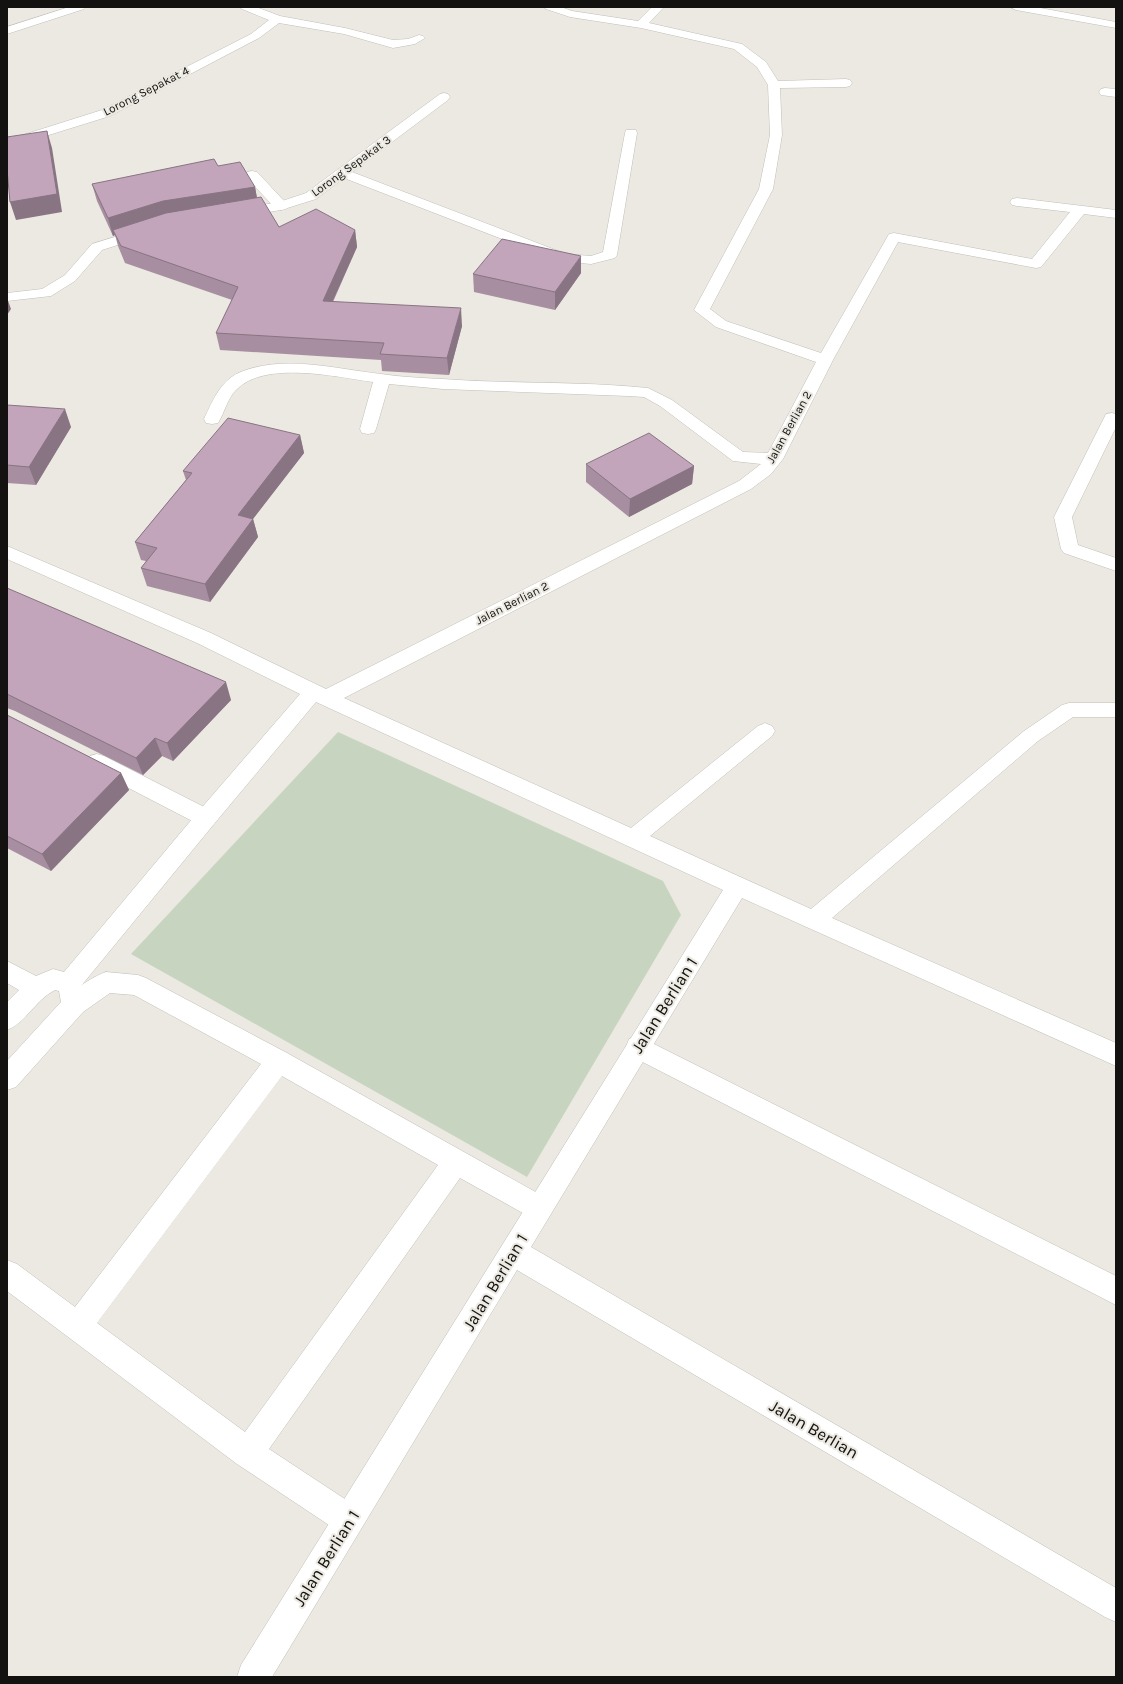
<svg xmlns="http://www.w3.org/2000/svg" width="1123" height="1684" font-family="Karla,sans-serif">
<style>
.green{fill:#c7d5c0}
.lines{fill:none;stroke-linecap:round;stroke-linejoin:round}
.lane-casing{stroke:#c1bfb8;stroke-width:1}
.street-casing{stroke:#c1bfb8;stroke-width:1}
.lane{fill:#fff;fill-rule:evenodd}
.street{fill:#fff;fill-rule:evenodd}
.wall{fill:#a78ea0}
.shaded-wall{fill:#887482}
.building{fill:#c2a5ba;stroke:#887482}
.labels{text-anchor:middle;stroke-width:4;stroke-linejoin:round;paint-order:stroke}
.far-street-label{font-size:12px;fill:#131210;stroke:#ebe9e1}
.near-street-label{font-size:17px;fill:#131210;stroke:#ebe9e1}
</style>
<rect width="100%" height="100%" fill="#ebe9e1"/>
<!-- green -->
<polygon class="green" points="338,732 663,881 681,915 527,1177 131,954"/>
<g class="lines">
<defs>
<g id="lane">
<polygon points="252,171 257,172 286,203 288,206 286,209 281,210 276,209 247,178 245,175 247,172"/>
<polygon points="97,754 104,756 214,812 217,818 214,824 206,827 198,824 90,768 87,762 90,756"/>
<path d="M106,972L138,975L146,978L287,1053L548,1199L552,1208L548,1217L539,1221L530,1217L460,1178L269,1449L360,1509L364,1520L360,1531L349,1535L338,1531L237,1464L7,1291V1260L17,1264L75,1307L261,1064L134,995L110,993L83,1012L74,1016L65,1012L62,1005C68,992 92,977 106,972ZM282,1076L438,1165L245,1432L97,1323Z"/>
<polygon points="638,1036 1116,1276 1116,1305 629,1055 626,1047 629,1039"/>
</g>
<g id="street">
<polygon points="69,7 86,7 84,9 7,34 7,27"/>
<polygon points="240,7 256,7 280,16 345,28 393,40 408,39 419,35 423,36 425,38 415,44 393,48 344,34 279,23 259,38 110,116 7,148 7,140 102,110 251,34 269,20 242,9"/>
<path d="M544,7H561L572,11L638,21L652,7H664L649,23L742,44L766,62L778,81L846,79L850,80L852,83L850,86L846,87L780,88L782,135L773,189L710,309L726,321L821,353L889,234L894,233L1032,259L1070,212L1017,206L1012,205L1010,202L1012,199L1017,198L1116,210V218L1084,214L1041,267L1036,268L898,242L833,360L783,459L771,474L751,489L344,698L631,828L758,726L765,723L772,726L775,731L772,736L650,836L811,909L1024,731L1062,705L1069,703H1116V717H1073L1038,741L832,918L1116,1043V1066L742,898L531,1247L1116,1588V1622L1105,1617L517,1270L272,1677H237L241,1665L723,890L316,702L214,824L81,986L86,1005L83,1012L16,1087L7,1090V1061L61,1002L59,991L55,990C35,1000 26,1023 7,1030V1002L19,990L7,983V961L36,976L53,969L64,972L198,812L300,694L197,643L7,559V546L211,633L326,689L739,481L761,464L733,461L660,406L644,397L628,396L443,389L389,384L376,429L374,433L368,434L362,433L360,429L373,382C337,377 264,360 236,390C227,399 225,412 218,423L212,424L206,423L204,419C213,400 221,379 243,371C287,355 336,369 381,374C401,377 422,378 442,379C510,384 580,381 648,388L672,400L743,452L768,453L816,362L716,327L694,310L759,189L770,135L768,85L757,67L734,49L641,28L570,17L546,9Z"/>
<polygon points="1010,7 1035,7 1116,22 1116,28 1016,10"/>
<polygon points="1105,88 1116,89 1116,97 1101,95 1099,92 1101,89"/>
<polygon points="444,93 448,94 450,97 448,100 352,172 566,254 591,256 603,252 625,133 626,130 636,130 637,133 617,255 615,258 591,264 559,261 344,178 316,199 281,210 239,217 234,216 232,213 234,210 279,202 306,193 440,94"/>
<polygon points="144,228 149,229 151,232 149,235 102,250 75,281 51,296 7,301 7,293 42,289 65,275 92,244"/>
<polygon points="1112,413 1116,414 1116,427 1072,517 1078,545 1116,558 1116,571 1064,553 1061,549 1054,517 1104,418 1106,414"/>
</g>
</defs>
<!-- lane casing -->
<use href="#lane" class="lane-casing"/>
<!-- street casing -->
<use href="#street" class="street-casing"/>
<!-- lane -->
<use href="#lane" class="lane"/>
<!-- street -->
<use href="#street" class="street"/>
</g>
<!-- wall -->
<g class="wall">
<polygon points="218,166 255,187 257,198 279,227 355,230 357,247 333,302 462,326 449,375 382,371 381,360 220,350 216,333 232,300 125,263 118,246 115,235 113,236 97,201 92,184"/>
<polygon points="581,273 555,310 474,292 473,274"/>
<polygon points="7,405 71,427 36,485 7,483"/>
<polygon points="300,435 304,453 253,519 258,537 210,602 147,586 141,568 146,561 141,560 135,542 186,480 183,471"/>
<polygon points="586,464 694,466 692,484 629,517 586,482"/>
<polygon points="7,588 231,700 173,761 162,756 143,775 15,711 7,708"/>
<polygon points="7,715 121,773 129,790 51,871 7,848"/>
</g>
<!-- shaded-wall -->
<g class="shaded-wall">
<polygon points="47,131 52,148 62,212 16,220 10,202"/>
<polygon points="255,187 258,204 113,230 115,235 113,236 108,218 163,201"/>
<polygon points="355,230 357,247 325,318 323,301"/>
<polygon points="581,256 581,273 555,310 555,292"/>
<polygon points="7,298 11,309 7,315"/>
<polygon points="461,308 462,326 449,375 447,358"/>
<polygon points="65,409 71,427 36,485 29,467"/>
<polygon points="300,435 304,453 242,533 238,515"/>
<polygon points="694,466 692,484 629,517 630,499"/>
<polygon points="253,519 258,537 210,602 205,584"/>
<polygon points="226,682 231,700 173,761 167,743"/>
<polygon points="155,738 162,756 143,775 136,758"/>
<polygon points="121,773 129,790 51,871 42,854"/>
</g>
<!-- building -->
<g class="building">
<polygon points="47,131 57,194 10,202 7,169 7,137"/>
<polygon points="214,159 218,166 240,162 255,187 163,201 108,218 92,184"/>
<polygon points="261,197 279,227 316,209 355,230 323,301 461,308 447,358 380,354 384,343 216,333 238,287 121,246 113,230 166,213"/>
<polygon points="502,239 581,256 555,292 473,274"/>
<polygon points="7,405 65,409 29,467 7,465"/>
<polygon points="228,418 300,435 238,515 253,519 205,584 141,568 157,548 135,542 192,473 183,471"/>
<polygon points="649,433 694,466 630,499 586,464"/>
<polygon points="7,588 226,682 167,743 155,738 136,758 7,694"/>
<polygon points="7,715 121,773 42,854 7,836"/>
</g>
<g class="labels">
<!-- far-street labels -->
<g class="far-street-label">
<text transform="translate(146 91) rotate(-27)" y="4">Lorong Sepakat 4</text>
<text transform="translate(351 166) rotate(-36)" y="4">Lorong Sepakat 3</text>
<text transform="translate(789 427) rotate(-61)" y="4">Jalan Berlian 2</text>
<text transform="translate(512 603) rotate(-27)" y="4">Jalan Berlian 2</text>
</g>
<!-- near-street labels -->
<g class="near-street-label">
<text transform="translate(664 1005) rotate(-58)" y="6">Jalan Berlian 1</text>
<text transform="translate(495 1282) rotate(-59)" y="6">Jalan Berlian 1</text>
<text transform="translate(814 1429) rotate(30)" y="6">Jalan Berlian</text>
<text transform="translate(326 1558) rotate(-58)" y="6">Jalan Berlian 1</text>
</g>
</g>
<!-- border -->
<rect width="1123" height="1684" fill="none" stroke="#131210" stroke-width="16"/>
</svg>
